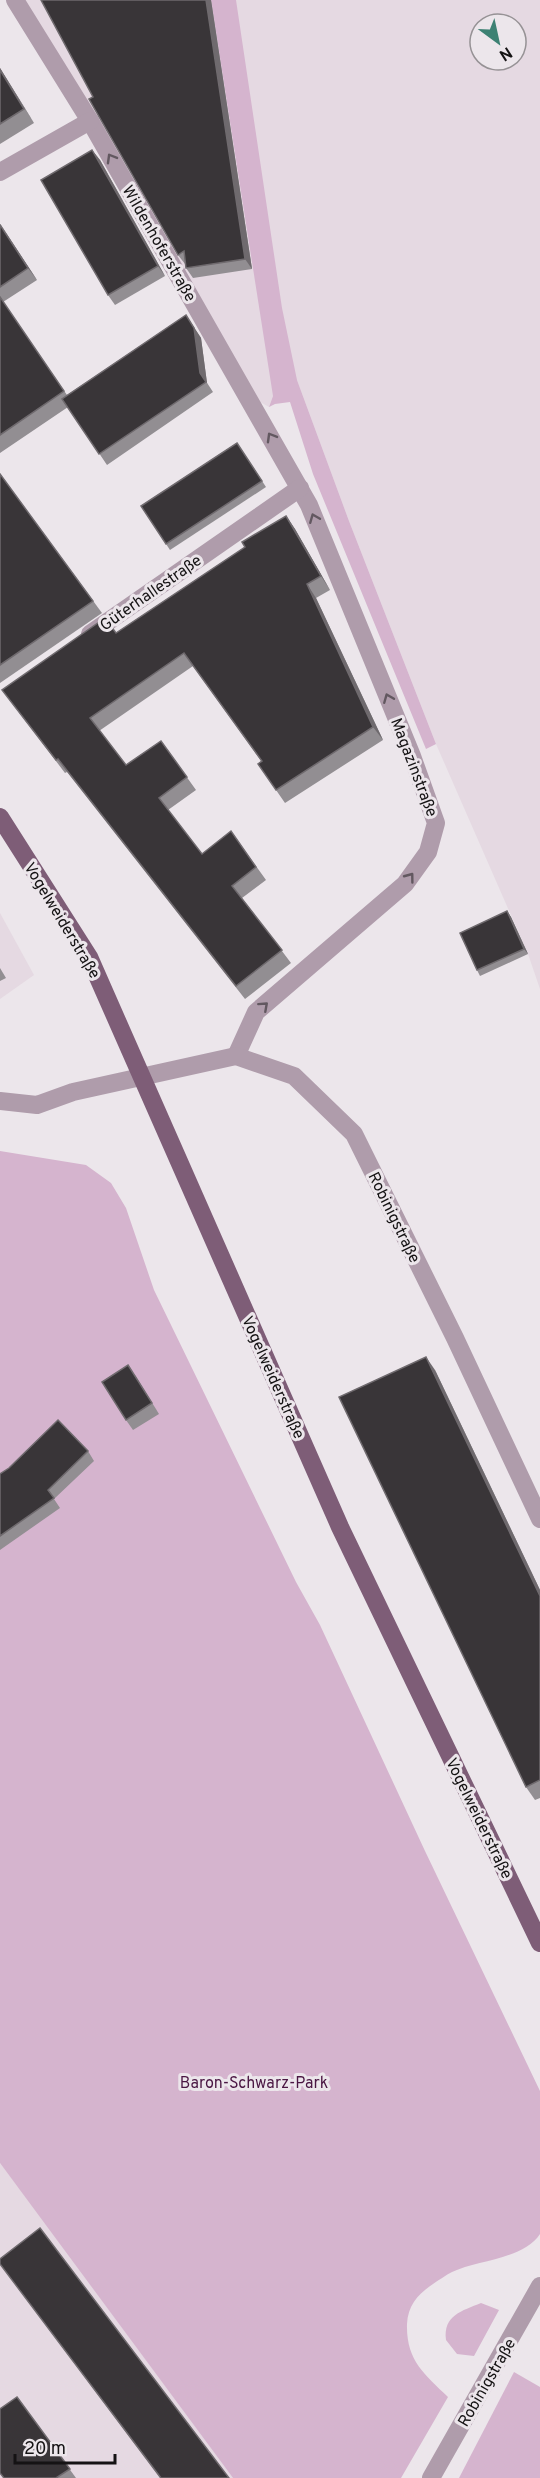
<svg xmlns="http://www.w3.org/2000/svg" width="540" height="2478" font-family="Overpass,sans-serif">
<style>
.built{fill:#e5d9e2;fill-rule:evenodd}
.green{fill:#d5b4ce}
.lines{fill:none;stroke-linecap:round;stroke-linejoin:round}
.street{stroke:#af9cab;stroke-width:18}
.primary{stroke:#7e5d77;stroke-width:18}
.wall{fill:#928e92}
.shaded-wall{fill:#6f6a6e}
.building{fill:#393538;stroke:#6f6a6e;stroke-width:1.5}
.oneway{stroke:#625860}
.labels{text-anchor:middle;stroke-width:6;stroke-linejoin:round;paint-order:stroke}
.street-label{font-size:16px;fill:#151314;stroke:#ece6eb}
.park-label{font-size:16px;fill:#4a1643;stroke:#ece6eb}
</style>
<rect width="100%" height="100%" fill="#ece6eb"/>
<!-- built -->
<g class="built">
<path d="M15,0H540V989L528,954L436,744L349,521L297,380L273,396L269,407L246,394ZM480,24H516V60H480Z"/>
<polygon points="0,913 34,975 0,999"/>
<polygon points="0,2163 28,2200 233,2478 0,2478"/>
</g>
<!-- green -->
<g class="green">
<polygon points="211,0 236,0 282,308 297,380 349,521 436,744 426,749 313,474 290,402 275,404 269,407 273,396"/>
<path d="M0,1151L86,1165L111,1183L126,1208L154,1290L296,1582L320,1625L425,1851L540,2091V2234C524,2259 478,2260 452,2272C446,2275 439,2280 433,2284C418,2294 408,2305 407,2324C406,2360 424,2374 448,2397L401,2478H233L0,2163Z"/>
<path d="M481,2303L499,2310L474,2356L457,2354L446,2340C443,2315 462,2311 481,2303Z"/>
<polygon points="514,2372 540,2387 540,2478 459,2478"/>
</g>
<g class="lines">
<!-- street -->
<g class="street">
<polyline points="15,0 90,121 309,505 412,756 436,823 428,852 405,884 256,1012 236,1056"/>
<polyline points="0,172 90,121"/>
<polyline points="90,634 300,488"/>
<polyline points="0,1101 37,1105 73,1092 236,1056 294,1076 354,1134 455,1338 540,1519"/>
<polyline points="431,2478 540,2286"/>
</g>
<!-- primary -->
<polyline class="primary" points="0,817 89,957 340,1527 540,1943"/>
</g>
<!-- wall -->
<g class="wall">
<polygon points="211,0 252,269 193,278 186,268 185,264 178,255 93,97"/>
<polygon points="0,68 34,123 0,144"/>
<polygon points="92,150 100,160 165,276 115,305 108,295"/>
<polygon points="0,224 37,280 3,302 67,395 186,315 201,338 207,383 213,392 107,465 68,407 0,453"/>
<polygon points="237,443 266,487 170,550 141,506"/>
<polygon points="0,474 102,613 0,683"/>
<polygon points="286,516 295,529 330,590 316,598 383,740 285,803 258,764 261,761 193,666 99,731 126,765 161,741 196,790 168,810 202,854 231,831 266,880 242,898 291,963 245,999 67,772 65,773 2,690 116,633 245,547"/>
<polygon points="507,911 511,917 528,954 480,976 477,970"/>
<polygon points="0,968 6,978 0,981"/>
<polygon points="435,1370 540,1590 540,1798 535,1800 526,1787"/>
<polygon points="135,1375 159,1414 133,1430 126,1420"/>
<polygon points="88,1451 94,1461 54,1499 60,1508 0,1550 0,1474"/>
<polygon points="0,2264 229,2478 160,2478"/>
<polygon points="17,2397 76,2478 3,2478"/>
</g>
<!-- shaded-wall -->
<g class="shaded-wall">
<polygon points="206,0 211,0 252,269 245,259"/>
<polygon points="0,68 34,123 0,70"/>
<polygon points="92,150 100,160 165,276 158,266"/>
<polygon points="0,224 1,225 37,280 28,268"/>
<polygon points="186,315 201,338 207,383 213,392 200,373"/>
<polygon points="286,516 295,529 330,590 321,576"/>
<polygon points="307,584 316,598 383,740 373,727"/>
<polygon points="507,911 511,917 528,954 524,949"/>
<polygon points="426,1357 435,1370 540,1590 540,1596"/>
</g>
<!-- building -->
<g class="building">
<polygon points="41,0 206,0 245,259 186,268 184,251 178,255 89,99 93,97"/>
<polygon points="0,70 24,109 0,124"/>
<polygon points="92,150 158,266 108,295 41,180"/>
<polygon points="0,225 28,268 0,287"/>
<polygon points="0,297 64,391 0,435"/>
<polygon points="186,315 194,328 200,373 206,382 99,454 62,399"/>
<polygon points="237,443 262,481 166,544 141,506"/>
<polygon points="0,474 93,601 0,665"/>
<polygon points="286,516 321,576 307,584 373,727 276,790 258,764 262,761 184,653 90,718 126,765 161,741 187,777 159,798 202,854 231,831 256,867 232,886 282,950 236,986 58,759 56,760 2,690 105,618 116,633 245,547 242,542"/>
<polygon points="507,911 524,949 477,970 460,933"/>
<polygon points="426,1357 540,1596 540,1780 526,1787 339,1397"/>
<polygon points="128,1365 152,1403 126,1420 102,1382"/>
<polygon points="58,1420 88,1451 48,1490 54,1498 0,1536 0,1474 9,1468"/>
<polygon points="40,2228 229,2478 161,2478 0,2264 0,2259"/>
<polygon points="17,2397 70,2469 56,2478 4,2478 0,2473 0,2409"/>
</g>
<!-- one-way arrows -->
<defs><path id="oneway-chevron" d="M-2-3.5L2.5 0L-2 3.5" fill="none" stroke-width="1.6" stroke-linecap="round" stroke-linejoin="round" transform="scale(1.5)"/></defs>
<g class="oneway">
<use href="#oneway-chevron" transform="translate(111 158) rotate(-120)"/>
<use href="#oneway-chevron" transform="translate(271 437) rotate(-120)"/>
<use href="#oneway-chevron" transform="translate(314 518) rotate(-112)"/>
<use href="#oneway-chevron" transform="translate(388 698) rotate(-112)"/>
<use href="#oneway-chevron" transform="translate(410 877) rotate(-53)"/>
<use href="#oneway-chevron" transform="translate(264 1006) rotate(-42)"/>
</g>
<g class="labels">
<!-- street labels -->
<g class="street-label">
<text transform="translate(160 243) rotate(60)" y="6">Wildenhoferstraße</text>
<text transform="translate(150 592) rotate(-35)" y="6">Güterhallestraße</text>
<text transform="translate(415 767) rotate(69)" y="6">Magazinstraße</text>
<text transform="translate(63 920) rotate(59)" y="6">Vogelweiderstraße</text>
<text transform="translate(395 1217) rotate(64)" y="6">Robinigstraße</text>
<text transform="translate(274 1377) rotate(66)" y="6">Vogelweiderstraße</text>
<text transform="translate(480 1818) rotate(64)" y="6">Vogelweiderstraße</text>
<text transform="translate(486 2382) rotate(-60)" y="6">Robinigstraße</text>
</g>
<!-- park labels -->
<g class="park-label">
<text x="254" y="2088">Baron-Schwarz-Park</text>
</g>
</g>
<!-- north arrow -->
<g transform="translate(498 42) rotate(147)"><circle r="28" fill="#ece6eb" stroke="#969295" stroke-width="1.5"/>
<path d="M0-4.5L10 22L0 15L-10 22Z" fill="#3d8173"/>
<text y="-9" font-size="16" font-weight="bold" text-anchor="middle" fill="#151314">N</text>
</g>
<!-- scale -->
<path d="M15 2454v9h100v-9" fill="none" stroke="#151314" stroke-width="3"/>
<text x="24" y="2454" font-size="18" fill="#151314" stroke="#ece6eb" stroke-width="4.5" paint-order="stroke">20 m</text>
</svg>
